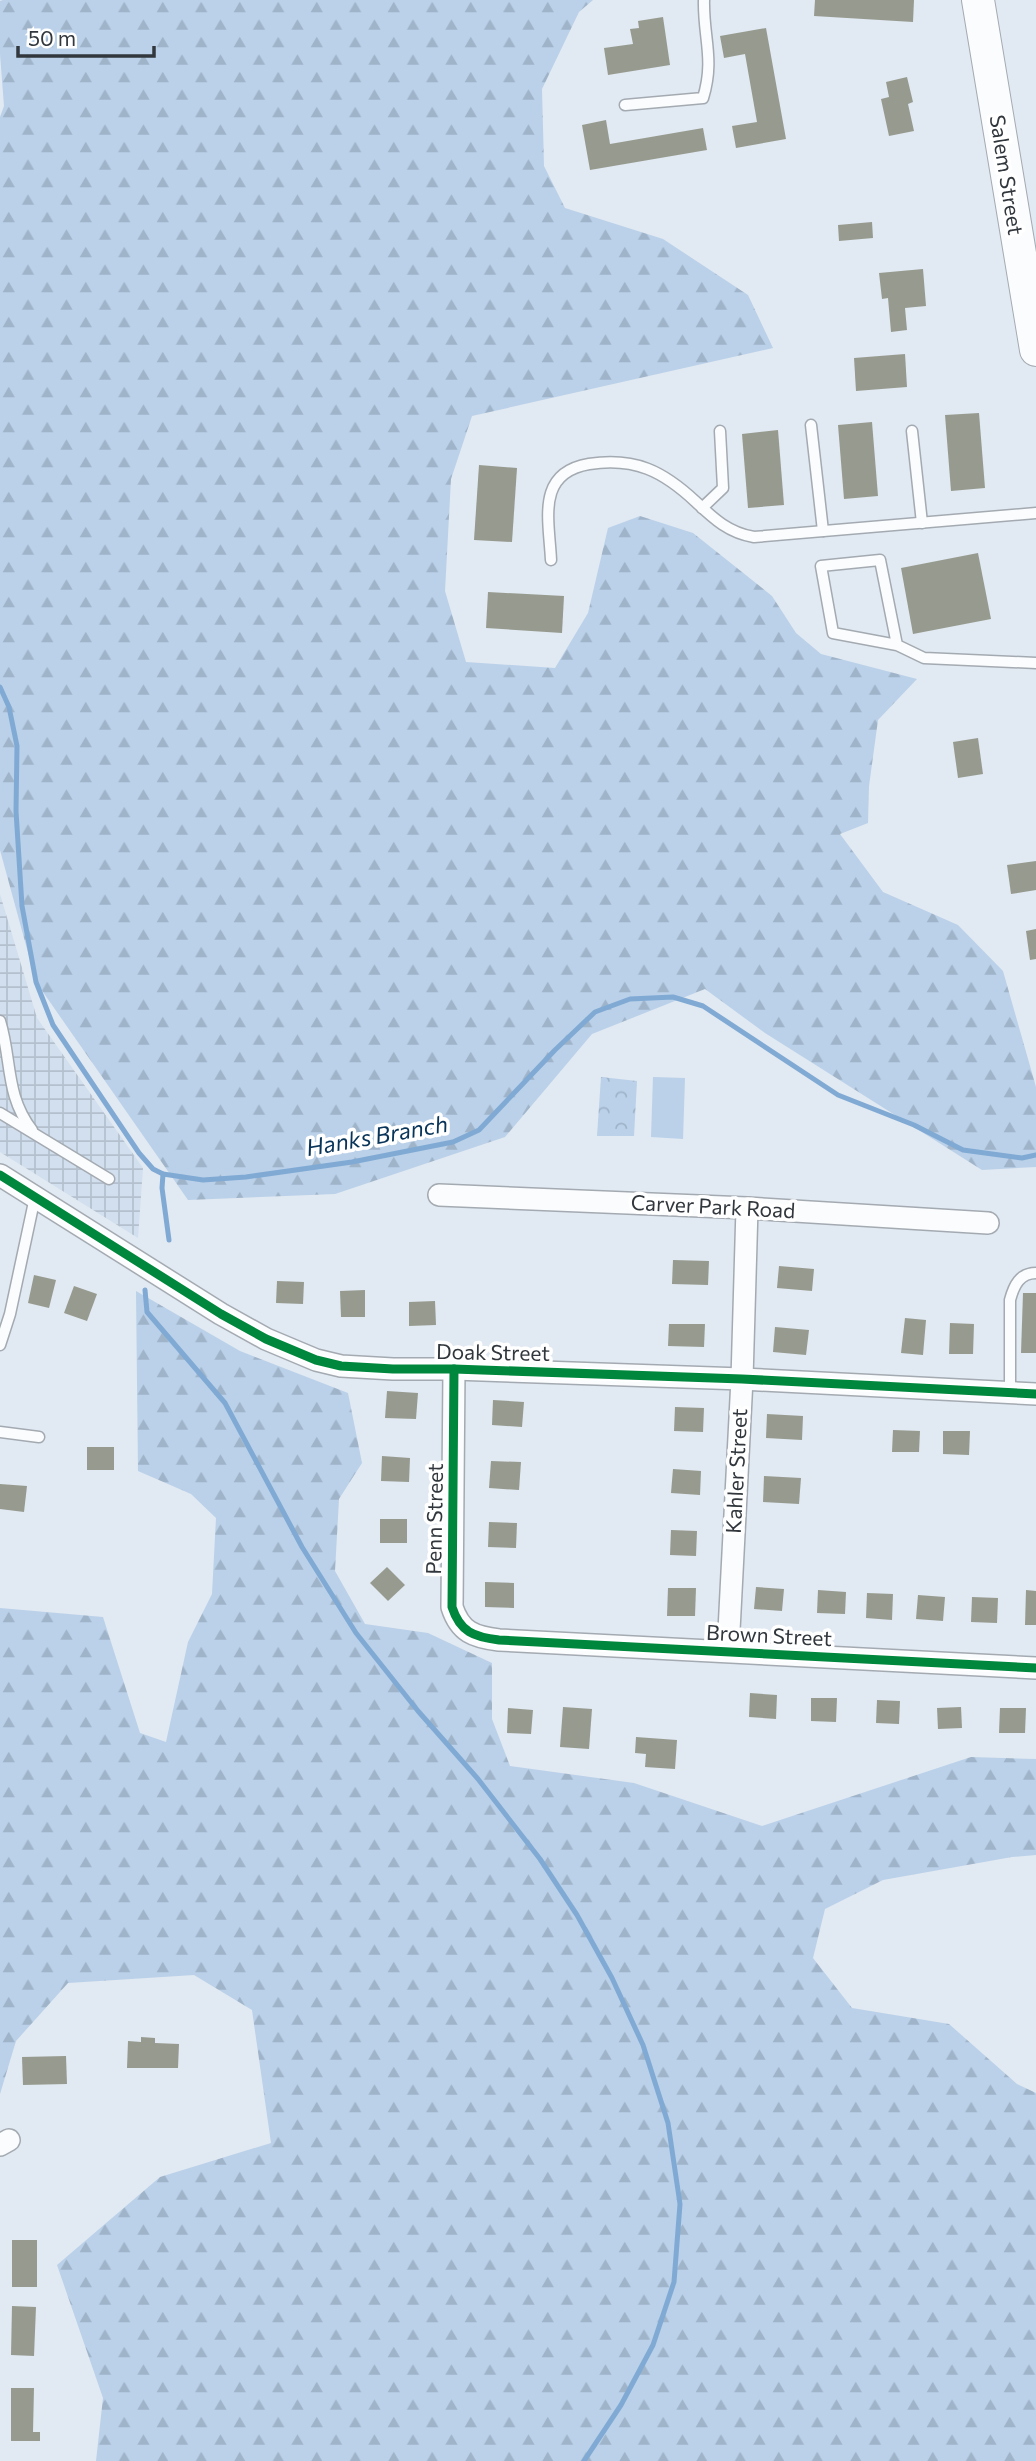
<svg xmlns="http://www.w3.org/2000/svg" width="1036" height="2461" font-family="Commissioner,sans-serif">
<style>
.industrial{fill:url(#industrial-grid)}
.green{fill:#bad1e9}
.forest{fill:url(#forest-firs)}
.park{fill:url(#park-crowns)}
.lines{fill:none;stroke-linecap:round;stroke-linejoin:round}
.stream{stroke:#80aad4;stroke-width:5}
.building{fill:#979b8f}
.lane-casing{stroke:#a4aab1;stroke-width:13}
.street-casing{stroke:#a4aab1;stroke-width:24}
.primary-casing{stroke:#a4aab1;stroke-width:34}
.lane{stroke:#fafcfd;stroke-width:10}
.street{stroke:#fafcfd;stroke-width:21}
.primary{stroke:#fafcfd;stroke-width:32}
.cycleway-casing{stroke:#fff;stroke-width:13}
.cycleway{stroke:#00873e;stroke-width:9}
.labels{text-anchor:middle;stroke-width:7;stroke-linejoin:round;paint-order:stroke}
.street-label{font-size:21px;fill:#31373d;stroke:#fff}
.water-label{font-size:23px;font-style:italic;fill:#093459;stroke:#fff}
</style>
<defs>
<pattern id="industrial-grid" width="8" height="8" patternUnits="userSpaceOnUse" patternTransform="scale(1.75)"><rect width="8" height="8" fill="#d1dfee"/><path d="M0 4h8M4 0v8" fill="none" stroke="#b4c0cd"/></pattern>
<pattern id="forest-firs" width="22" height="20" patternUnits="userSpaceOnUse" patternTransform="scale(1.75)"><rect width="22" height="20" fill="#bad1e9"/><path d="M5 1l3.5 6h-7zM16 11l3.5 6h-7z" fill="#a0b4c9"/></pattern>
<pattern id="park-crowns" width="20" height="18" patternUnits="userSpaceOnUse" patternTransform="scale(1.75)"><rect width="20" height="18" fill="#bad1e9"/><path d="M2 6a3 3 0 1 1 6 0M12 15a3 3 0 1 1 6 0" fill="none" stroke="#a0b4c9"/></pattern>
</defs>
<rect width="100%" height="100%" fill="#e1e9f2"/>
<!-- industrial -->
<polygon class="industrial" points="0,894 37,1018 143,1168 138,1238 0,1152"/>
<!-- green -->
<polygon class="green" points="653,1077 685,1078 683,1139 651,1137"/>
<!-- forest -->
<g class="forest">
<polygon points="3,0 593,0 579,12 542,89 544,166 565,208 663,239 748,295 773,348 472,416 451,479 445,591 466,662 555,668 588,613 608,528 640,516 693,533 772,596 796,633 821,654 917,679 878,720 869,786 868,823 840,834 883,892 958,925 1003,971 1036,1087 1036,1167 982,1170 765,1033 705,989 592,1034 505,1137 335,1194 188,1200 36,982 0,850 0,117 4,106 0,54 0,1"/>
<polygon points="136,1291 240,1351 348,1393 362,1463 339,1499 335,1571 365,1624 428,1633 492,1663 492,1719 510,1766 634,1783 762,1826 971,1757 1036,1759 1036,1855 1012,1857 883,1880 825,1909 813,1958 852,2008 949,2024 1017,2084 1036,2093 1036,2461 96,2461 103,2398 57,2265 160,2177 271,2143 252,2010 194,1975 68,1983 16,2041 0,2094 0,1608 103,1617 140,1733 166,1742 188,1642 212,1594 216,1518 191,1494 138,1471"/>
</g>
<!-- park -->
<polygon class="park" points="601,1077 637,1081 634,1136 597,1136"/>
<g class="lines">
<!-- stream -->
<g class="stream">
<polyline points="0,687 9,707 17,746 16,811 22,906 36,982 53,1025 139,1153 153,1169 163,1174 203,1180 246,1177 352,1162 453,1142 479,1130 555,1050 595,1012 630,999 673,997 703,1006 838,1095 914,1125 963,1150 1022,1158 1036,1155"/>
<polyline points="163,1174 162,1188 169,1240"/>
<polyline points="145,1290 147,1312 225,1403 302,1547 356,1633 418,1711 478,1779 540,1859 577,1915 612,1978 643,2045 668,2123 680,2204 674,2282 653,2345 621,2405 584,2461"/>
</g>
</g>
<!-- building -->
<g class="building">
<polygon points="815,0 914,0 913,22 814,16"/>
<polygon points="663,17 670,65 608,75 604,48 633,44 630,29 639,28 638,21"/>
<polygon points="766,28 786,139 736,148 732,126 757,122 745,54 724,58 720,36"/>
<polygon points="907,77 913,102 908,104 914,131 889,136 881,99 889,97 886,82"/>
<polygon points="606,120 610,144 703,128 707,150 590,170 582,125"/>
<polygon points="872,222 873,238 839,241 838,225"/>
<polygon points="923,269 926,306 905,308 907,330 891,332 888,298 882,299 879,273"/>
<polygon points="905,354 907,387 856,391 854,358"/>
<polygon points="979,413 985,488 951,491 945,415"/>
<polygon points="872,422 878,496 844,499 838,425"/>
<polygon points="778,430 784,505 748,508 742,434"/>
<polygon points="479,465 517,468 512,542 474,540"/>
<polygon points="978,553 991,619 913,634 901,568"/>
<polygon points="488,592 564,596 562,633 486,628"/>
<polygon points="978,738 983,774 958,778 953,742"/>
<polygon points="1036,861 1036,890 1011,894 1007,865"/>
<polygon points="1036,929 1036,959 1030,960 1026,931"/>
<polygon points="673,1260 709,1261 708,1285 672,1284"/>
<polygon points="779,1266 814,1269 812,1291 777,1288"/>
<polygon points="34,1275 56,1280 49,1308 28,1303"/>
<polygon points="277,1281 304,1282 303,1304 276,1303"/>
<polygon points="74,1286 97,1294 87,1321 64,1313"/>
<polygon points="365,1290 365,1317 341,1317 340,1291"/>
<polygon points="1023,1293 1036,1293 1036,1353 1021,1353"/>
<polygon points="435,1301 436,1325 409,1326 409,1302"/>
<polygon points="905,1318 926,1320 923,1355 901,1353"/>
<polygon points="950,1323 974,1324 973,1354 949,1354"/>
<polygon points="669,1324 705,1324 704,1347 668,1346"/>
<polygon points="775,1327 809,1330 806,1355 773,1352"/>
<polygon points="387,1391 418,1393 416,1419 385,1418"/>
<polygon points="493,1400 524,1402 522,1427 492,1425"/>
<polygon points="675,1407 704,1408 703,1432 674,1431"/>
<polygon points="767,1414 803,1416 802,1440 766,1438"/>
<polygon points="893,1430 920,1431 919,1452 892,1452"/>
<polygon points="943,1431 970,1431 969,1455 943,1454"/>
<rect x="87" y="1447" width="27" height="23"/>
<polygon points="382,1456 410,1458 409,1482 381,1481"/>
<polygon points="491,1461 521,1462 519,1490 489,1488"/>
<polygon points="673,1469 701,1471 700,1495 671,1493"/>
<polygon points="764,1476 801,1478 799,1504 763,1502"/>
<polygon points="0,1484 27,1486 24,1512 0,1509"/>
<rect x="380" y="1519" width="27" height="24"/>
<polygon points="489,1522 517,1523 516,1548 488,1547"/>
<polygon points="671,1530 697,1531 696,1556 670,1555"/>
<polygon points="387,1567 405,1585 388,1601 370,1583"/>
<polygon points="485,1582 514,1583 514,1608 485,1607"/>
<polygon points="756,1587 784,1589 782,1611 754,1609"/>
<polygon points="668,1588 696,1588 695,1616 667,1616"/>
<polygon points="818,1590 846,1592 845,1614 817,1613"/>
<polygon points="1026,1590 1036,1591 1036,1625 1025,1625"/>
<polygon points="867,1593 893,1594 892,1620 866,1618"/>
<polygon points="918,1595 945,1597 943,1621 916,1619"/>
<polygon points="972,1597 998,1598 997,1623 971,1622"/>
<polygon points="750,1693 777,1695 776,1719 749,1717"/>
<polygon points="811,1698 837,1698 836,1722 811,1721"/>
<polygon points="877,1700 900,1701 899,1724 876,1723"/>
<polygon points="563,1707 592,1709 589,1749 560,1747"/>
<polygon points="961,1707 962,1728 938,1729 937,1708"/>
<polygon points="508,1708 533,1710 531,1734 507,1733"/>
<polygon points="1000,1708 1026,1708 1025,1733 999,1733"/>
<polygon points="636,1737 677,1740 675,1769 645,1767 646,1754 635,1753"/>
<polygon points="141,2037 155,2038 155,2043 179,2044 178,2068 127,2068 128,2041 141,2042"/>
<polygon points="66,2056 67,2084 23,2085 22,2057"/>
<rect x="12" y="2240" width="25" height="47"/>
<polygon points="12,2306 36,2307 34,2356 11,2355"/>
<polygon points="11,2388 34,2388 33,2432 40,2432 40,2441 11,2441"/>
</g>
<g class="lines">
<defs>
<g id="lane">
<path d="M625,105L703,98C715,59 703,37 704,0"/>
<polyline points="811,425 823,531"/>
<polyline points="912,431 922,523"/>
<polyline points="702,508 723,488 720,431"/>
<path d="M551,560C549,519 536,473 589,464C635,457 663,471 696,502C714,519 729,533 754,537L1036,513"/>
<polyline points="897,645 880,560 821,566 833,633 897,645 924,658 1036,663"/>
<path d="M0,1021C12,1060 5,1095 32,1130"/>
<polyline points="0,1113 109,1179"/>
<polyline points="0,1345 10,1314 35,1197"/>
<path d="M1010,1392V1300C1014,1285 1020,1273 1036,1273"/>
<polyline points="0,1432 39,1437"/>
</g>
<g id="street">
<polyline points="0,1175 221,1314 266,1339 316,1360 341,1366 393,1369 454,1369 742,1379 1036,1394"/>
<polyline points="439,1195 747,1208 988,1223"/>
<path d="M454,1369L452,1607C460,1632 474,1637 499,1640L1036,1668"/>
<polyline points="728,1650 742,1379 747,1208"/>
<polyline points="0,2145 9,2140"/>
</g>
<polyline id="primary" points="978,0 1036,350"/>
</defs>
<!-- lane casing -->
<use href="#lane" class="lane-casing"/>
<!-- street casing -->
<use href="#street" class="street-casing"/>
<!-- primary casing -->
<use href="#primary" class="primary-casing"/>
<!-- lane -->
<use href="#lane" class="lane"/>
<!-- street -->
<use href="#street" class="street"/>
<!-- primary -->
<use href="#primary" class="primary"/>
<defs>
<g id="cycleway">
<polyline points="0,1175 221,1314 266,1339 316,1360 341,1366 393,1369 454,1369 742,1379 1036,1394"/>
<path d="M454,1369L452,1607C460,1632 474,1637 499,1640L1036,1668"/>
</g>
</defs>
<!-- cycleway casing -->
<use href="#cycleway" class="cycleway-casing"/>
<!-- cycleway -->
<use href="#cycleway" class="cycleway"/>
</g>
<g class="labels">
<!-- street labels -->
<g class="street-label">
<text transform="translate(1006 175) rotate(81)" y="7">Salem Street</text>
<text transform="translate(713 1207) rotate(3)" y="7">Carver Park Road</text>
<text transform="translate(493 1353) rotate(1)" y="7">Doak Street</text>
<text transform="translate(737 1471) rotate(-87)" y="7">Kahler Street</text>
<text transform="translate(435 1519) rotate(-89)" y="7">Penn Street</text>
<text transform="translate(769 1636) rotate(3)" y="7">Brown Street</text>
</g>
<!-- water labels -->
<g class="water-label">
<text transform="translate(377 1136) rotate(-10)" y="8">Hanks Branch</text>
</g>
</g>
<!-- scale -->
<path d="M18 46v10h136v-10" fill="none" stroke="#31373d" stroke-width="3.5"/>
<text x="28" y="46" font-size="21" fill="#31373d" stroke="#ffffff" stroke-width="5" paint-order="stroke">50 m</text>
</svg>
